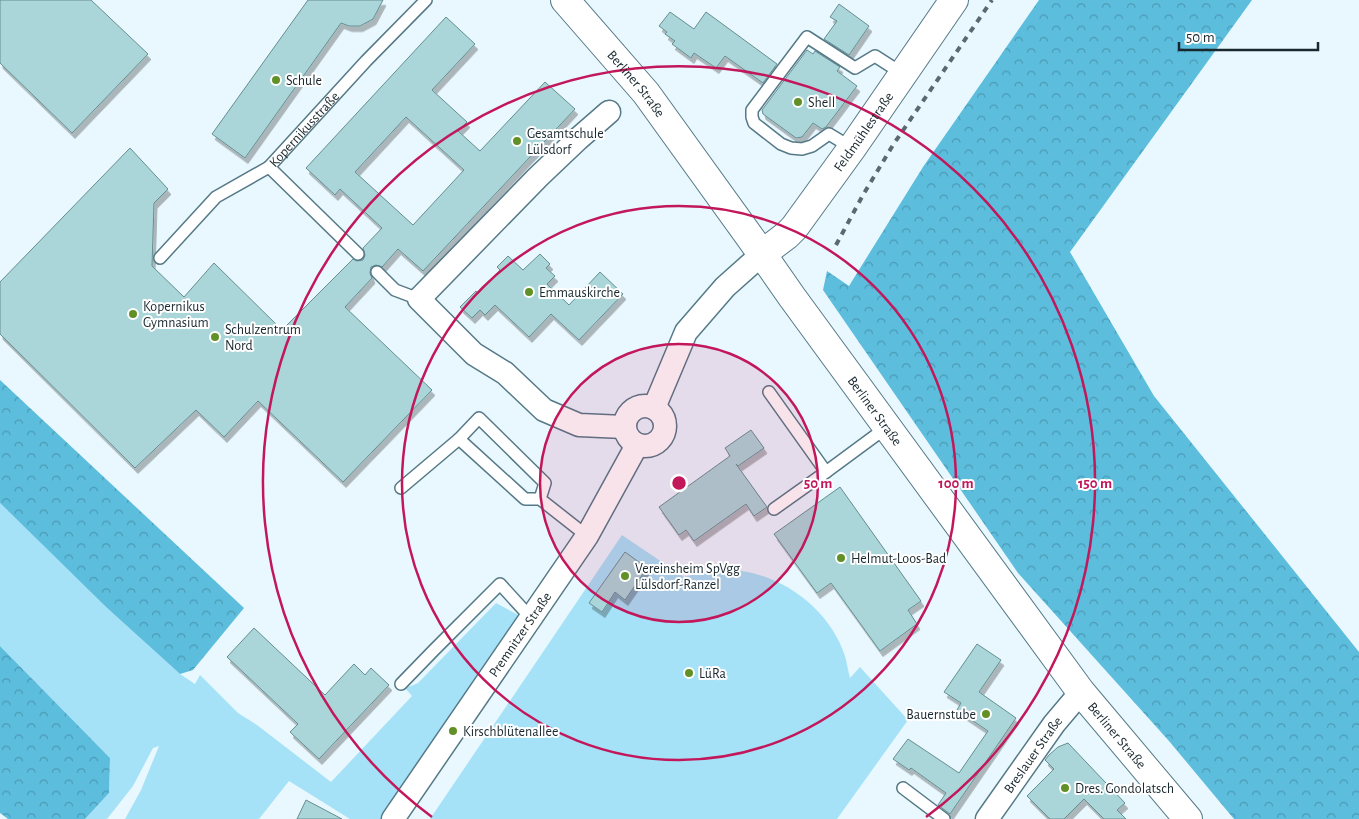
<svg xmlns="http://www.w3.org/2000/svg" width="1359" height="819" font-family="'Alegreya Sans',sans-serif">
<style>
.green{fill:#a6e2f7}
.forest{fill:url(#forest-crowns)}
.building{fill:#aad5d9;stroke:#658e92;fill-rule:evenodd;filter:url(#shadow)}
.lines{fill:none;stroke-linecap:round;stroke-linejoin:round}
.lane-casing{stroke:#557986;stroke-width:14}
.street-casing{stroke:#557986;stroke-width:25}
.secondary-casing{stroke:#557986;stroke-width:30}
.lane{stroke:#fff;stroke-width:11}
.street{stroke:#fff;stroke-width:22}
.secondary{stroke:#fff;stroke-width:28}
.rail{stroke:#5a696f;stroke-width:4;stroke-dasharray:6 6;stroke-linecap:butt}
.ring{fill:none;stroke:#c2185b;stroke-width:2.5}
.poi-dot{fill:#619026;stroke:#fff;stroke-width:2}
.labels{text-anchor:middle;stroke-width:4;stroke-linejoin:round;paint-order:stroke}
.poi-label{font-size:14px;fill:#19282e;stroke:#fff;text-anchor:start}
.street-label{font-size:14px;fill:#19282e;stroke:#fff}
.centre{fill:#c2185b;stroke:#fff;stroke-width:2.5}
.ring-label{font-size:15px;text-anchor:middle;font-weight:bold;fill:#c2185b;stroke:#fff;stroke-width:4;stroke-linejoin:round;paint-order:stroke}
</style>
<defs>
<pattern id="forest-crowns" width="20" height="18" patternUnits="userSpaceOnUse" patternTransform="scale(1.25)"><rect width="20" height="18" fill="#5cbddd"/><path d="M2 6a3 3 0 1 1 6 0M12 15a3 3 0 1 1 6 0" fill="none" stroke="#4b9ab4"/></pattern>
<filter id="shadow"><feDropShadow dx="3" dy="5.5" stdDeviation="0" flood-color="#0004"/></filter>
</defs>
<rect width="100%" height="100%" fill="#e9f8fe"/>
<!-- green -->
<g class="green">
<polygon points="0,503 106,607 180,674 195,684 200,675 238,713 257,725 331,782 412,696 404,687 411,686 418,683 496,603 522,617 388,819 350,819 289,781 259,819 125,819 141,790 159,746 153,748 133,786 107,819 85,819 109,793 110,758 0,646"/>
<path d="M622,535L684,577C705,571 727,568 748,572C791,581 831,613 845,656C847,663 848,671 850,678L860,667L908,720L837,819H430Z"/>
</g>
<!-- forest -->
<g class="forest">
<polygon points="1039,0 1252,0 1070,252 1154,396 1359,652 1359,819 1234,819 1169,741 1018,573 823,290 827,271 849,286 923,167"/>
<polygon points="0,380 244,608 193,670 180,674 106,607 0,503"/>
<polygon points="0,646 110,758 109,793 85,819 8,819 0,813"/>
</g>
<!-- building -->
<g class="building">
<polygon points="0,0 91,0 148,54 72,133 0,63"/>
<polygon points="308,0 383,0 373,19 360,26 349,26 341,23 245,158 212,134"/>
<polygon points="839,4 869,26 849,55 824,39 837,21 830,17"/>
<polygon points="670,12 694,29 706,12 777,64 763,83 725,56 716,68 694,53 691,58 672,44 675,41 665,34 667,32 659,26"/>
<path d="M446,17L475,44L432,90L467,122L458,131L480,151L545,82L575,109L423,271L398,249L382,267L376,265L371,267L370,273L372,278L345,307L432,390L343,482L258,401L224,437L196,410L135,468L0,334V282L130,148L168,189L154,203L152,266L184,297L214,263L282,330L353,259L357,261L363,260L365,255L363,248L382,228L340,189L335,195L306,168ZM406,117L464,170L413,225L355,172Z"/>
<polygon points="807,50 813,54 815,51 840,67 837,71 857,86 826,127 822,129 813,123 802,137 796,138 763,114 762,110"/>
<polygon points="540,254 550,264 546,268 555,276 547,284 569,305 600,272 623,294 579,340 551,314 529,337 495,305 485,315 480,310 472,318 460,307 476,291 478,294 500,270 497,267 508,256 523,270"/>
<polygon points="751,430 764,448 738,466 736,464 767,507 754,516 746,504 694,541 686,530 679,535 659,507 730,456 725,448"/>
<polygon points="840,487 921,601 908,610 917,624 880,651 831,583 817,593 774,534"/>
<polygon points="625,552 647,568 625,600 615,592 602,612 589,603"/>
<polygon points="254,628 325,695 354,664 365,675 371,668 389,685 319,759 290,732 298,724 227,657"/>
<polygon points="977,644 1001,660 979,692 1016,718 950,814 938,805 946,793 911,768 909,770 893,759 908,739 959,773 988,731 957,710 961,703 944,692"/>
<polygon points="1068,743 1125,803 1117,810 1126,819 1104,819 1084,799 1064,819 1050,819 1027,796 1054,769 1045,760 1049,755 1058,747"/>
<polygon points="306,800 342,819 297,819"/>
</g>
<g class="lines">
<defs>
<g id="lane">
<polyline points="852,148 829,134 812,146 802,149 791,148 781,144 754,123 752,117 752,110 807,37 855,68 875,56 903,74"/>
<path id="s1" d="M358,254L269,167L366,61L426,0"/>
<polyline points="160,258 216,197 269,167"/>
<polyline points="377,272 395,290 419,299"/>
<polyline points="769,392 826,472"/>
<polyline points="401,488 459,439"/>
<polyline points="540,499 525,499 459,439 479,418 545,483 540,499 587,536"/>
<polyline points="774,509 826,472 887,427"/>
<polyline points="401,684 434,650 500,584 531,618"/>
<polyline points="903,788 944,819"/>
</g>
<g id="street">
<polyline points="609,112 578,139 538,177 419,299 474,354 505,373 544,410 579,425 624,427"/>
<circle cx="645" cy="426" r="20"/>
<polyline points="654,408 686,332 725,287 762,254"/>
<path id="s2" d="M393,819L587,536L637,445"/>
<path id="s3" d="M987,819L1054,724L1081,692"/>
</g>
<g id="secondary">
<path id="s4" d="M565,0L646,93L762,254L792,297L1081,692L1188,819"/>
<path id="s5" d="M762,254L787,235L794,228L852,148L954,0"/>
</g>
</defs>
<!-- lane casing -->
<use href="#lane" class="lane-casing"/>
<!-- street casing -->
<use href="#street" class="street-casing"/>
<!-- secondary casing -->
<use href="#secondary" class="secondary-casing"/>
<!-- lane -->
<use href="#lane" class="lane"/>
<!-- street -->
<use href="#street" class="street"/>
<!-- secondary -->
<use href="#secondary" class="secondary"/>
<!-- rail -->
<polyline class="rail" points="836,245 863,195 893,145 992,0"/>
</g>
<!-- distance rings -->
<circle cx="679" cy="483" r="139" fill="#c2185b" fill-opacity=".12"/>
<g class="ring">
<circle cx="679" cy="483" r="139"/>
<circle cx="679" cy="483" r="277"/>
<path d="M432 817A416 416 0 1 1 926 817"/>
</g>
<!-- markers -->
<g class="poi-dot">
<circle cx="276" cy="80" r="5"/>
<circle cx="798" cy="102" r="5"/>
<circle cx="517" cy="141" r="5"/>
<circle cx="529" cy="292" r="5"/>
<circle cx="133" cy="314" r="5"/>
<circle cx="215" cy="337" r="5"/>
<circle cx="841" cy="558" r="5"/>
<circle cx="625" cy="576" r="5"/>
<circle cx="689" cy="673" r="5"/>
<circle cx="986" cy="714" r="5"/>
<circle cx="453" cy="731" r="5"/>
<circle cx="1065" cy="788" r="5"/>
</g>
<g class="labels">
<!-- poi labels -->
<g class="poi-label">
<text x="286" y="85">Schule</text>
<text x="808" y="107">Shell</text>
<text x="527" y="138">Gesamtschule<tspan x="527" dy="16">Lülsdorf</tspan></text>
<text x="539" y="297">Emmauskirche</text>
<text x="143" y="311">Kopernikus<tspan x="143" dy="16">Gymnasium</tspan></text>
<text x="225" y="334">Schulzentrum<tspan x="225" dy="16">Nord</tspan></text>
<text x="851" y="563">Helmut-Loos-Bad</text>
<text x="635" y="573">Vereinsheim SpVgg<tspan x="635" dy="16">Lülsdorf-Ranzel</tspan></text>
<text x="699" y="678">LüRa</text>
<text x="976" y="719" text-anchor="end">Bauernstube</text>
<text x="463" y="736">Kirschblütenallee</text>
<text x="1075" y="793">Dres. Gondolatsch</text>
</g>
<!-- street labels -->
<g class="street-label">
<text dy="5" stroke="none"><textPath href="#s4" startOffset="110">Berliner Straße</textPath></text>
<text dy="5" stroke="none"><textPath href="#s1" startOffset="176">Kopernikusstraße</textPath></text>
<text dy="5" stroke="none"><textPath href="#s5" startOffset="160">Feldmühlestraße</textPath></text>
<text dy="5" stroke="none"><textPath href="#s4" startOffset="515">Berliner Straße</textPath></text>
<text dy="5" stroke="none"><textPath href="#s2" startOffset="224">Premnitzer Straße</textPath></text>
<text dy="5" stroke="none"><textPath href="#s4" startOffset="920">Berliner Straße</textPath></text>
<text dy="5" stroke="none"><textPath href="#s3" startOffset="79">Breslauer Straße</textPath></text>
</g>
</g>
<circle cx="679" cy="483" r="8" class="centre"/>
<g class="ring-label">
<text x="818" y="488">50 m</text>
<text x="956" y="488">100 m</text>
<text x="1095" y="488">150 m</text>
</g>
<!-- scale -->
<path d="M1179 42v8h139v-8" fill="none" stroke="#19282e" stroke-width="2.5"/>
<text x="1186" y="42" font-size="15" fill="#19282e" stroke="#ffffff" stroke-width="4" paint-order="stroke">50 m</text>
</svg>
